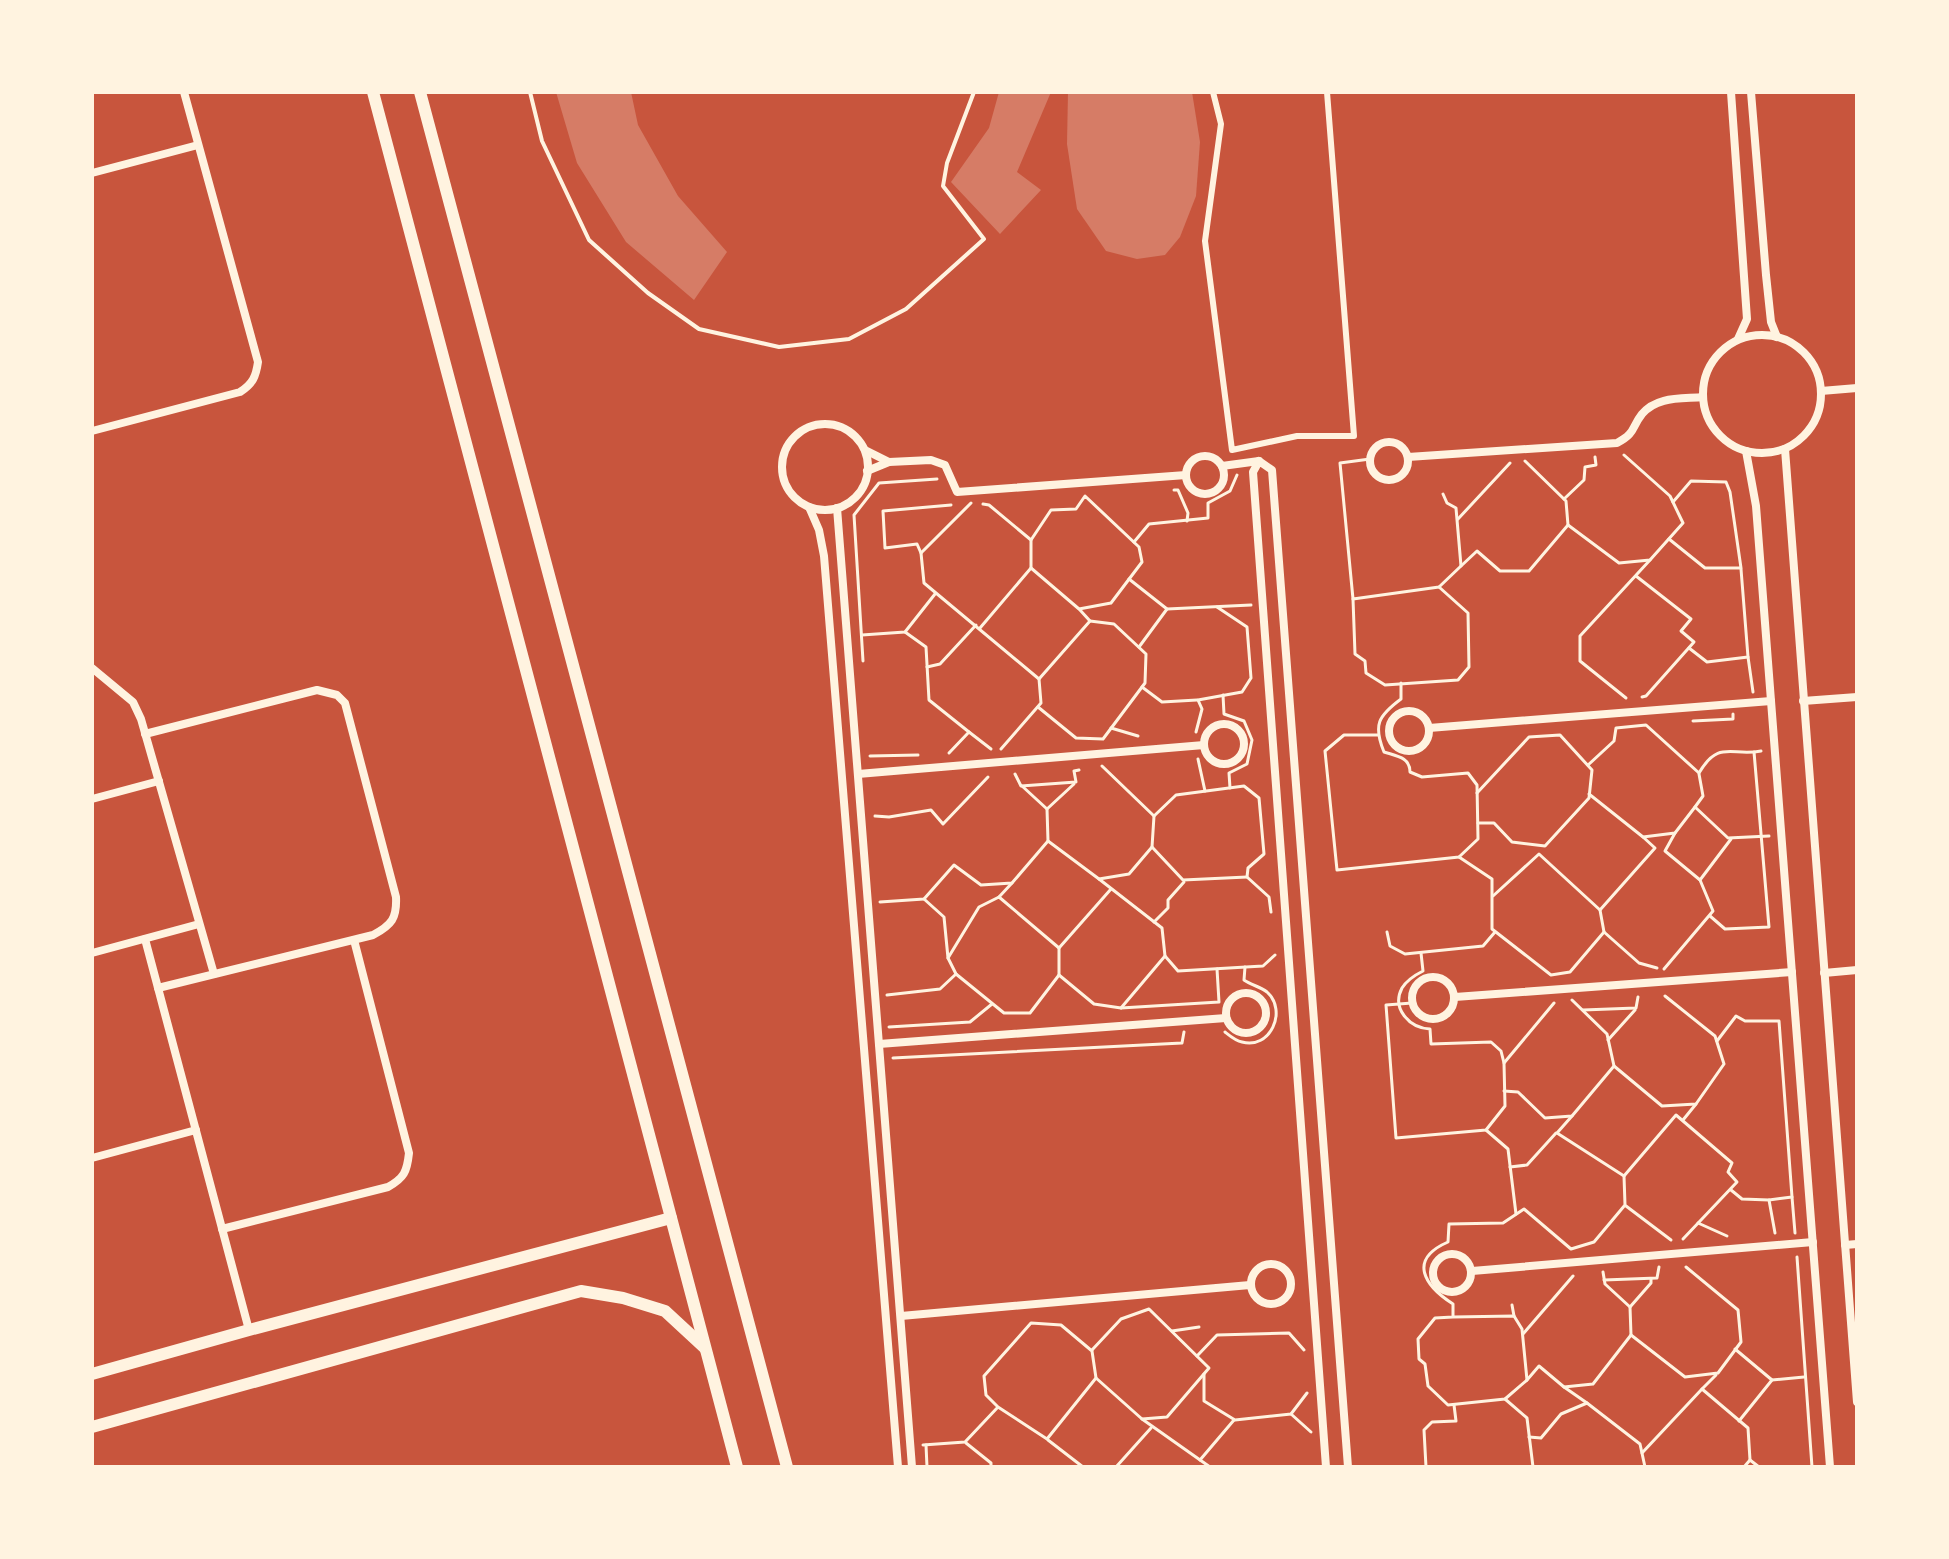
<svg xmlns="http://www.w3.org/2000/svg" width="1949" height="1559" font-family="'Public Sans',sans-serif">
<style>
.building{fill:#d67c66}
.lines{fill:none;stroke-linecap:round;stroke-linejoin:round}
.path{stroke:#fff3e0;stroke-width:3}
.service{stroke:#fff3e0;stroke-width:4}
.pedestrian{stroke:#fff3e0;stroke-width:6}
.minor{stroke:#fff3e0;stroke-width:8}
.secondary{stroke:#fff3e0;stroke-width:12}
</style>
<rect width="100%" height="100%" fill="#c8553d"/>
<!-- building -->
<g class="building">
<polygon points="556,92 631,92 638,125 678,196 727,252 694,300 626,242 577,163"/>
<polygon points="999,92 1051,92 1017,172 1041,190 1000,234 951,182 989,128"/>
<polygon points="1068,92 1192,92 1200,142 1196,196 1180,237 1165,255 1137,259 1106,251 1077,209 1067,144"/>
</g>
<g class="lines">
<!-- path -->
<g class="path">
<polyline points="1370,459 1340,463 1353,599 1439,587 1461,566 1456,508 1447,503 1443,494"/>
<polyline points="1174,490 1178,490 1188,513 1187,521"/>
<polyline points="1564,499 1584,480 1585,467 1596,465 1595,457"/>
<polyline points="971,503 921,553 924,583 1039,679 1041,703 1001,749"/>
<polyline points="1458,519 1510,463"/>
<polyline points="1568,525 1619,563 1650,560 1683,523 1670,496 1624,455"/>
<polyline points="1669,539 1705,568 1741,568 1730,492 1726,482 1691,481 1673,502"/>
<polyline points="1031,540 1051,510 1076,509 1085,496 1139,547 1142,562 1111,603 1079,609 1031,568"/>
<polyline points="1134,542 1149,524 1208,518 1208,503 1230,491 1237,475"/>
<polyline points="921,553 917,544 885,548 883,511 951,505"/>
<polyline points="1461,566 1477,551 1500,571 1529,571 1568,525 1566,501 1525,461"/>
<polyline points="1636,576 1691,619 1681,631 1694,642 1646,696 1642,697"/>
<polyline points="1129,579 1167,609 1251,605"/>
<polyline points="1353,599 1355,654 1365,661 1366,673 1385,685 1458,680 1469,667 1468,613 1439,587"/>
<polyline points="980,628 1031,568 1031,540 989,505 983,504"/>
<polyline points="905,632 926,647 929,700 969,732"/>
<polyline points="862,635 905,632 935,594"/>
<polyline points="1139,647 1167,609"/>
<polyline points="1689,648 1707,662 1748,657 1741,569"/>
<polyline points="1748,657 1753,692"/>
<polyline points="863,661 854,515 879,483 937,479"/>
<polyline points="927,667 940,664 976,625"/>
<polyline points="1039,679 1090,621 1080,610"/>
<polyline points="1142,687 1162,702 1197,700"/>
<polyline points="1223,695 1224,714 1244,721 1252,740 1247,764 1229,773 1230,788"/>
<polyline points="1626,698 1580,661 1580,636 1650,560"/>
<polyline points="1038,707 1076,738 1103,739 1145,683 1146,654 1114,624 1090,621"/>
<polyline points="1693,721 1733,719 1733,714"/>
<polyline points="1111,728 1138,736"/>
<polyline points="1196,732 1202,709 1198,700 1242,692 1251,678 1247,627 1217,607"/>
<path d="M1377,735H1344L1325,751L1337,870L1459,857L1478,839L1477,785L1468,773L1422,777L1410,772C1410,757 1396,756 1384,752C1373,725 1378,716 1401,699V683"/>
<polyline points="949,753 969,732 991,749"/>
<polyline points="870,756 918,755"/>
<polyline points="1198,759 1205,791"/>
<path d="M1588,765L1614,741L1616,728L1646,725L1699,773C1719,739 1732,757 1761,751"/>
<polyline points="1102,766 1154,816 1176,795 1244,786 1259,798 1264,854 1248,868 1247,877 1269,897 1271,912"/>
<polyline points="1015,774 1021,786 1076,782 1074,771 1079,770"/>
<polyline points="1477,793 1529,737 1560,735 1592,770 1589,798 1545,846 1512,842 1494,823 1478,823"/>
<polyline points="1589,794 1643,837 1675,833 1695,807 1728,838 1769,836"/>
<polyline points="1695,807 1703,796 1699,774"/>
<polyline points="1047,809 1074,784"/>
<polyline points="875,816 889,817 931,810 943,824 988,777"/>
<polyline points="1643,837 1655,848 1600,910 1604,932 1639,963 1657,968"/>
<polyline points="1048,841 1099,879 1129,874 1152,847 1183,880 1247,877"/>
<polyline points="1152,847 1154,816"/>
<polyline points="1459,857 1492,879 1492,929 1551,975 1570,972 1604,932"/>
<polyline points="1099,879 1162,928 1165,956"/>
<polyline points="1700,880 1731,839"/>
<polyline points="1493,896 1539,854 1600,910"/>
<polyline points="999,897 1012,883"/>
<polyline points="924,899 944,917 948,958"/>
<polyline points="880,902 924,899 954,865 981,885 1012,883 1048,841 1047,809 1022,786"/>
<polyline points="1710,916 1725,929 1769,927 1754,752"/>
<polyline points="1154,922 1168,908 1168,900 1184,882"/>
<polyline points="1387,932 1390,946 1405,954 1483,946 1495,932"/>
<path d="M1421,953L1423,971C1415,975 1407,980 1402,988C1391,1009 1410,1028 1430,1029L1431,1044L1491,1042L1501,1051L1504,1063"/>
<polyline points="1664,969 1713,911 1700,880 1665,851 1675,833"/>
<polyline points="956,974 948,958 979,907 999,897 1059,948"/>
<polyline points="1059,975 1059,948 1111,889"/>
<polyline points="887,995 940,989 956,974 1004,1013 1030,1013 1059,975 1094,1004 1121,1008 1165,956 1178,971 1263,966 1275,955"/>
<polyline points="1412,1003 1386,1005 1396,1138 1486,1130 1505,1106 1504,1063 1554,1003"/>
<polyline points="1121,1008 1219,1002 1217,969"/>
<polyline points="1583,1010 1636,1008 1638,997"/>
<polyline points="889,1027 970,1022 992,1004"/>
<path d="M1225,1032C1230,1036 1236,1041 1242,1042C1270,1050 1288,1011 1267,992C1261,987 1251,985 1244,980L1245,967"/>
<polyline points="1608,1040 1635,1010"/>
<polyline points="1717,1041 1736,1016 1745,1021 1779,1021 1792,1197 1769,1200"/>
<polyline points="893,1058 1182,1043 1184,1032"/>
<polyline points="1614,1066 1662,1106 1696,1104 1724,1064 1715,1036 1665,996"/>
<polyline points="1504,1091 1518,1092 1545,1118 1572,1116 1614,1066 1607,1034 1572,1000"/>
<polyline points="1683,1120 1696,1104"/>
<polyline points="1486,1130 1508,1149 1516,1214"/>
<polyline points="1510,1167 1527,1165 1556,1133"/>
<polyline points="1624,1176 1676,1115 1732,1163 1728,1172 1737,1182 1683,1239"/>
<polyline points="1731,1190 1742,1199 1769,1200 1775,1233"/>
<polyline points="1792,1197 1795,1233"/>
<polyline points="1626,1206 1671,1240"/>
<polyline points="1698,1223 1727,1236"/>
<polyline points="1797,1257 1812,1467"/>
<polyline points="1604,1280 1657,1278 1659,1267"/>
<polyline points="1512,1305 1514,1316"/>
<polyline points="1630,1307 1651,1283 1651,1279"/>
<path d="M1453,1317L1435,1318L1418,1339L1419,1359L1425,1364L1428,1386L1448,1405L1505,1399L1527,1380L1522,1329L1514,1316L1453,1317V1304C1425,1286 1407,1260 1448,1242L1449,1224L1503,1223L1524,1209L1571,1249L1594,1242L1625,1205L1624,1176L1557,1133L1572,1116"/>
<polyline points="1172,1331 1199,1327"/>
<polyline points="1523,1334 1573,1276"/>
<polyline points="1631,1335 1685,1377 1718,1373 1741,1342 1738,1310 1686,1267"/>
<polyline points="1735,1349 1772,1380"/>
<polyline points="1092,1350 1121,1319 1149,1309 1209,1368 1167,1417 1142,1419 1096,1378"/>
<polyline points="1197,1356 1217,1335 1289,1333 1304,1350"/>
<polyline points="1204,1374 1204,1401 1235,1420 1291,1414 1307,1393"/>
<polyline points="1527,1380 1539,1366 1564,1387 1593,1384 1631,1335 1630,1307 1605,1284 1603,1272"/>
<polyline points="1564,1387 1587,1403"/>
<polyline points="1702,1389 1716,1375"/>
<polyline points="1505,1399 1527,1418 1533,1467"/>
<polyline points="1291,1414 1311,1432"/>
<polyline points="1142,1419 1210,1467"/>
<polyline points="1739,1421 1772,1380 1804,1377"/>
<polyline points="1529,1437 1541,1438 1561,1414 1587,1403 1640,1444 1645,1467"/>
<polyline points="1048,1440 1083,1467"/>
<polyline points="966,1443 991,1463 991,1467"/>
<polyline points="923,1445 965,1442 998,1407 986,1395 984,1376 1031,1323 1061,1325 1092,1351 1096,1378 1047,1439 998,1407"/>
<polyline points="926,1445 927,1467"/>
<polyline points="1642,1453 1702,1389 1748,1428 1750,1460"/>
<polyline points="1200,1460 1234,1420"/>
<polyline points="1116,1467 1151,1428"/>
<polyline points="1426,1467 1424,1430 1432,1422 1456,1421 1454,1405"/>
<polyline points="1744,1467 1750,1460 1759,1467"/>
</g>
<!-- service -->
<polyline class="service" points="530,92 542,141 589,240 648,293 699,329 779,347 849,339 906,309 984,239 943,186 947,163 974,92"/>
<!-- pedestrian -->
<polyline class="pedestrian" points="1213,92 1221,124 1205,241 1232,450 1297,436 1354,436 1327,92"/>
<!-- minor -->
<g class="minor">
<polyline points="1731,92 1747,319 1738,339"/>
<polyline points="1751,92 1766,275 1771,322 1777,337"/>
<polyline points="92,173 198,145"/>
<circle cx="1762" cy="394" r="59"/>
<polyline points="1821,391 1857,388"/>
<circle cx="825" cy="467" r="43"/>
<path d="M92,431L240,392C253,384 256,376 258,362L184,92"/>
<circle cx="1389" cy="461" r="19"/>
<polyline points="1785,449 1857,1402"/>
<polyline points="865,450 889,462 867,471"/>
<polyline points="1746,451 1756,506 1830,1467"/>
<circle cx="1205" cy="475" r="19"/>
<path d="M1408,457L1617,443C1636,433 1631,428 1642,414C1657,396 1681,399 1703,397"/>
<polyline points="889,462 931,460 945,465 957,492 1186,475"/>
<polyline points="1222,466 1259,461"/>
<polyline points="809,507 819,530 824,556 898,1467"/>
<polyline points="837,508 912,1467"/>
<polyline points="92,668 133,702 141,719 214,974"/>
<polyline points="1803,701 1857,697"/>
<circle cx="1409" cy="731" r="20"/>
<circle cx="1224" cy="744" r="20"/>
<polyline points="1429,728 1771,701"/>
<path d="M145,734L317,690L337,695L345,703L396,897C397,918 392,925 373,935L158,988"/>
<polyline points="858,774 1204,745"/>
<polyline points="92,799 159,781"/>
<polyline points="145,939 249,1330"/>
<polyline points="92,953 199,924"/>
<polyline points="1824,973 1857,970"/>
<circle cx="1433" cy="998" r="21"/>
<circle cx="1246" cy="1013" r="20"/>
<polyline points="1455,997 1792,972"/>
<polyline points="879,1044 1226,1018"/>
<polyline points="92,1158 196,1130"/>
<path d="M222,1229L388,1187C404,1178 407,1172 409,1153L354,940"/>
<polyline points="1845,1245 1857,1244"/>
<circle cx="1452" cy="1273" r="19"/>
<circle cx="1271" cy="1284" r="20"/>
<polyline points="1472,1271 1813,1242"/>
<polyline points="901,1316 1250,1285"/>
<polyline points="1326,1467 1253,472 1259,461 1272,470 1348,1467"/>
</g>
<!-- secondary -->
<g class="secondary">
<polyline points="373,92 737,1467"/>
<polyline points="420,92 787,1467"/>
<polyline points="92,1374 249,1330 671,1218"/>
<polyline points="92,1427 581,1291 623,1298 665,1311 705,1348"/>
</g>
</g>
<!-- border -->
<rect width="1949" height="1559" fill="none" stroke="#fff3e0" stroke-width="188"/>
</svg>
